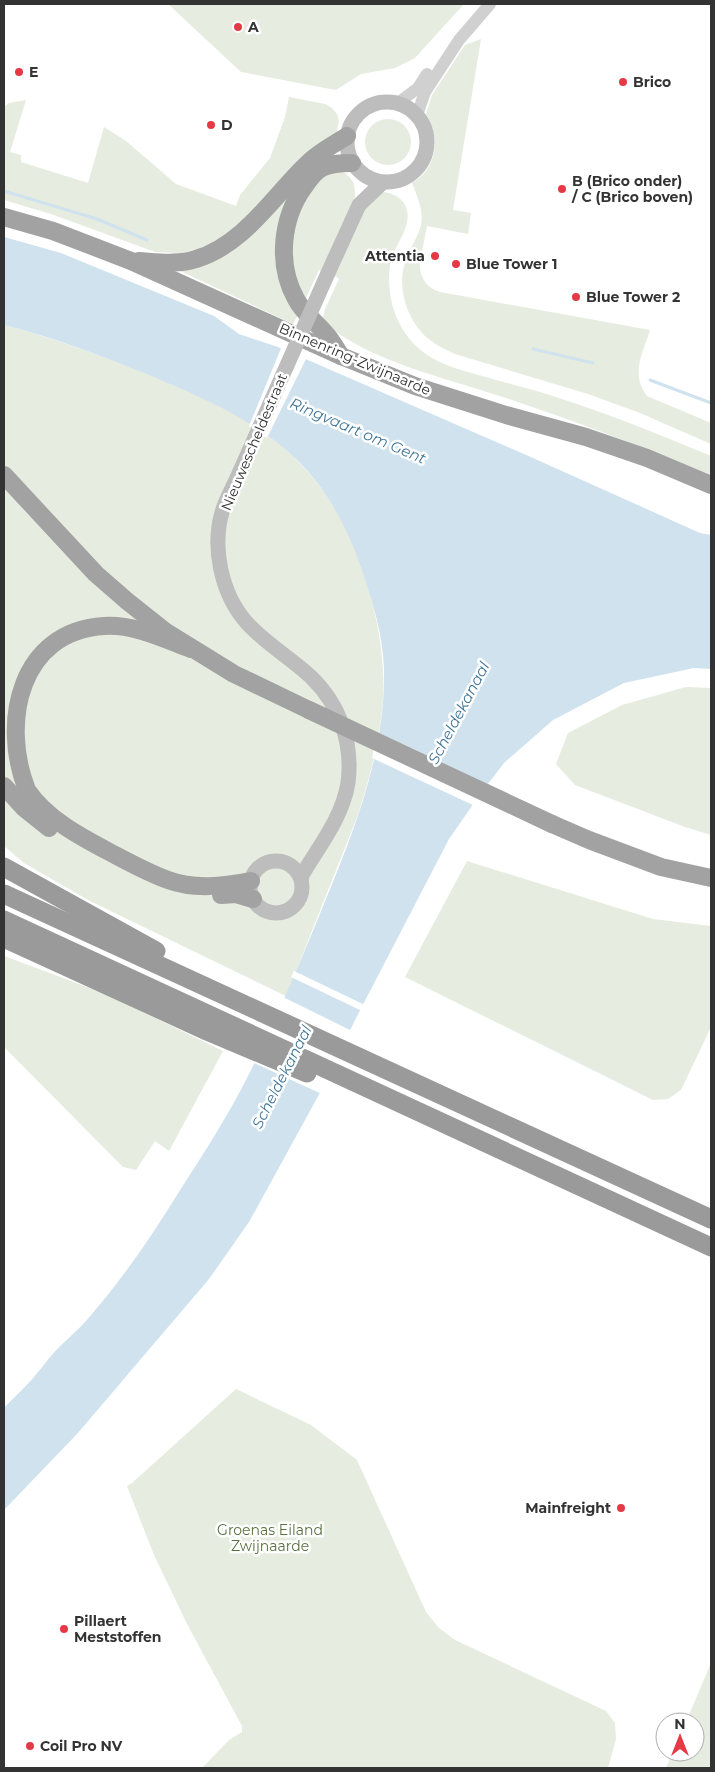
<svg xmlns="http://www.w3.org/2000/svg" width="715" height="1772" font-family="Montserrat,sans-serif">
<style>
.green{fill:#e6ecdf}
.water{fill:#cfe2ee}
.pier{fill:#fff}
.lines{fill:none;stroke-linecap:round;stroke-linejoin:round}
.stream{stroke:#cfe2ee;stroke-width:3}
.tertiary{stroke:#d0d0d0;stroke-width:12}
.secondary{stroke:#bdbdbd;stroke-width:15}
.trunk{stroke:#a2a2a2;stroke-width:18}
.motorway{stroke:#9a9a9a;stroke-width:19}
.secondary-bridge{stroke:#bdbdbd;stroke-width:15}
.trunk-bridge{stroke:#a2a2a2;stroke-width:18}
.poi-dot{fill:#e63946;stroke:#fff;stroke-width:2}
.labels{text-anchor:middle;stroke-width:5;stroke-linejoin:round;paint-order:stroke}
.poi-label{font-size:14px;font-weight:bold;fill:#333;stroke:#fff;text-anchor:start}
.street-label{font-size:14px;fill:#333;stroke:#fff}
.park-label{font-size:14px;fill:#56703f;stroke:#fff}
.water-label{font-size:15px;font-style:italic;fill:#3f7597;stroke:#fff}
</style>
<rect width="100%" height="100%" fill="#fff"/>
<!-- green -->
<g class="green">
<polygon points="168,4 464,4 415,58 395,68 361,74 336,90 241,72"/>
<path d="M481,39L453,210L471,213L468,234L427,226L420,262C419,277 426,288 440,292L650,330C643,353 630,373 647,396L711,423V444L640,413L588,394L455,354C444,349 434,344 425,336C406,317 396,286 406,260C410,248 418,237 421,225C424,211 417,196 412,183C437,169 441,137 426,114L432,95L465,45Z"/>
<polygon points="289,97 325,104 332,108 337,114 339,121 336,135 289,171 239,223 229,232 208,246 182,253 155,252 51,214 4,200 4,107 9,103 26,100 10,152 21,155 21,162 88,183 104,127 126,141 176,184 236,206 240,195 270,158 285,117"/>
<circle cx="388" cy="142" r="23"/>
<path d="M341,171C352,176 356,185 355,197L323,271L319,270L305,300L296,279L291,251L295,221L310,191L327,173Z"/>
<polygon points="295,184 284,208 299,313 293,324 174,268 196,265"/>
<path d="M382,192C398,193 411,204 407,222C405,233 397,245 392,256C390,263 389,272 389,279C389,303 397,326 414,344C433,364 461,370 486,377C510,384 535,390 559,398C611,415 661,435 711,456V476C644,447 576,421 506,398C449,379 367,361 322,321L325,309L339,279L333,275L367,201Z"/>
<path d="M4,325C59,340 112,359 164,381C203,398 244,415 277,442C299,460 319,483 334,507C365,558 387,639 383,699C380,741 369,781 356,820L286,996L90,901L24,863L4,846Z"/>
<polygon points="686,687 711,688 711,835 685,827 575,785 556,764 568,733 622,705"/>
<polygon points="467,861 653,919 711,926 711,1027 681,1090 668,1099 653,1100 405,977"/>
<polygon points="4,956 106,994 223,1051 169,1151 155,1141 136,1170 123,1167 4,1047"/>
<polygon points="236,1389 311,1425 357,1460 426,1612 439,1628 455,1640 606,1711 615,1723 616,1739 608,1768 202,1768 229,1740 242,1732 242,1726 187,1624 154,1555 127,1486 132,1483"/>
<polygon points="711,1663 711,1768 666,1768 673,1752 695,1752 695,1722 686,1722"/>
</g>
<!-- water -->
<path class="water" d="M4,237L61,253L214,316L239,334L278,347L533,458L700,533L711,535V669L694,668L624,683L553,720L505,762L483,790L449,839L355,1020L322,1089L249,1222L209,1279L129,1373L77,1434L4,1510V1408C15,1396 28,1385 38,1372C43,1367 46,1361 51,1356C62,1343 75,1333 86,1321C120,1282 150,1239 177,1195C202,1156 228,1116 249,1074C273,1026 294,976 315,926C348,845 386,760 384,669C383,634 372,600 361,567C347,527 327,489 296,459C259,423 210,401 163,381C111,359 58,339 4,325Z"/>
<!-- pier -->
<g class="pier">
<polygon points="282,346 307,357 267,438 249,426"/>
<polygon points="377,732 490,785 475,806 372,758"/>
<polygon points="294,971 365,1005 362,1011 291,977"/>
<polygon points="283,997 352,1031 322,1094 252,1062"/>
</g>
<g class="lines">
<!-- stream -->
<g class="stream">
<polyline points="4,191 97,219 147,240"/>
<polyline points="533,349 593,363"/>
<polyline points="650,380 711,403"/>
</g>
<!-- tertiary -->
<g class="tertiary">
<polyline points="398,103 418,88 427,74"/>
<polyline points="417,115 425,92 459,40 490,4"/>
</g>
<!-- secondary -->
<g class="secondary">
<circle cx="387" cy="142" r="40"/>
<polyline points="328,273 359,205 382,183"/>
<path d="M237,478C232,488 227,498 223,509C211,546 221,594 247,623C266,644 291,658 311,677C340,705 353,743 348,783C342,819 318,847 301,877"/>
<circle cx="276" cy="887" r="26"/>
</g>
<!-- trunk -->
<g class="trunk">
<polyline points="4,217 53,231 131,261 341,356 415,386 506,415 586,437 647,458 711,485"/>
<path d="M139,261C157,262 178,265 196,259C243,245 272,198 306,165C317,153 333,145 347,136"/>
<path d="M341,356C336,349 332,340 326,334C316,322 304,314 296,299C277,265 281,219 304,187C309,180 314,172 322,168C331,163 342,163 352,163"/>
<polyline points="4,475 96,574 127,601 166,632 234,674 309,710"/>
<path d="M191,649C164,639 134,624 104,626C20,631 0,722 27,790C48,821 85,839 117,856C134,865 151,874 168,880C195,890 224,886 251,881"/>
<polyline points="4,786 24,808 49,828"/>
<polyline points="552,824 589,840 661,867 711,878"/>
<polyline points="221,895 236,894 253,899"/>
</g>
<!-- motorway -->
<g class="motorway">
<polyline points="4,867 156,951"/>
<polyline points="4,894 711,1219"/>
<polyline points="4,920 711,1247"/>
<polyline points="4,938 207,1031 307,1073"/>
</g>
<!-- secondary-bridge -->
<polyline class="secondary-bridge" points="237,478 328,273"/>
<!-- trunk-bridge -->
<polyline class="trunk-bridge" points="309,710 552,824"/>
</g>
<!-- markers -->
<g class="poi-dot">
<circle cx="238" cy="27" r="5"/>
<circle cx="19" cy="72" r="5"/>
<circle cx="623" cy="82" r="5"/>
<circle cx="211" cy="125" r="5"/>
<circle cx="562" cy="189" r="5"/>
<circle cx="435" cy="256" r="5"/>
<circle cx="456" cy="264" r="5"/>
<circle cx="576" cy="297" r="5"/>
<circle cx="621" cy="1508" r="5"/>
<circle cx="64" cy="1629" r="5"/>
<circle cx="30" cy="1746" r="5"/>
</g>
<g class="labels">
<!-- poi labels -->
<g class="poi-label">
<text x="248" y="32">A</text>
<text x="29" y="77">E</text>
<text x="633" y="87">Brico</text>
<text x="221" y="130">D</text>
<text x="572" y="186">B (Brico onder)<tspan x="572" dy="16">/ C (Brico boven)</tspan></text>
<text x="425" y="261" text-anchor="end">Attentia</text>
<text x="466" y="269">Blue Tower 1</text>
<text x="586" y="302">Blue Tower 2</text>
<text x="611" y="1513" text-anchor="end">Mainfreight</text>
<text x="74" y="1626">Pillaert<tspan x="74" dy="16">Meststoffen</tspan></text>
<text x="40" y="1751">Coil Pro NV</text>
</g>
<!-- street labels -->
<g class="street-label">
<text transform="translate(355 359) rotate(23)" y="5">Binnenring-Zwijnaarde</text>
<text transform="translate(254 442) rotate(-67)" y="5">Nieuwescheldestraat</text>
</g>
<!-- park labels -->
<g class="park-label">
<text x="270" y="1535">Groenas Eiland<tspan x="270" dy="16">Zwijnaarde</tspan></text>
</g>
<!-- water labels -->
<g class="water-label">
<text transform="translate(358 431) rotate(23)" y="5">Ringvaart om Gent</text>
<text transform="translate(459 713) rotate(-62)" y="5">Scheldekanaal</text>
<text transform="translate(282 1077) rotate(-63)" y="5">Scheldekanaal</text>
</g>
</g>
<!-- border -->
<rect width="715" height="1772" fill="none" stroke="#333333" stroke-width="10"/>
<!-- north arrow -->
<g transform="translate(680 1737)"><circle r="24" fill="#ffffff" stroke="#adadad"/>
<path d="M0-4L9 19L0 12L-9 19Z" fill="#e63946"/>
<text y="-8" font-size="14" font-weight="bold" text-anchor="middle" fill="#333333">N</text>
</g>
</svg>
